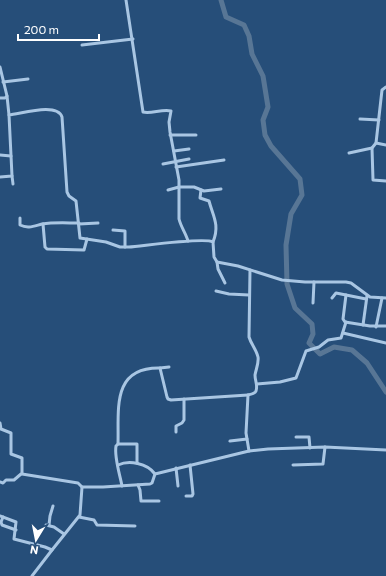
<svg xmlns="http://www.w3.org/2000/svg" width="386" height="576" font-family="Commissioner,sans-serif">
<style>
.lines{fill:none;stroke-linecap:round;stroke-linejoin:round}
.river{stroke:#587695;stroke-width:5}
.minor{stroke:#a9c6e3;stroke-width:3}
</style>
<rect width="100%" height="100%" fill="#264e79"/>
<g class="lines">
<!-- river -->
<polyline class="river" points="221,0 226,17 244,25 249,36 252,54 263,76 268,107 263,120 265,135 271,146 300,179 302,195 291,214 286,245 287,284 295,308 312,324 313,334 309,343 320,354 334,347 352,350 367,363 386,392"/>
<!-- minor -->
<g class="minor">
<path d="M126,0L143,112C151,114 162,109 171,111L169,122L170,132L179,180V219C181,227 186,234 188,241"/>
<polyline points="82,45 133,39"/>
<polyline points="0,67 7,96 5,98 0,98"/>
<polyline points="3,82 28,79"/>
<polyline points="386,87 382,90 376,143 372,148 373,180 386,181"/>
<polyline points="7,96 9,115"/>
<polyline points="360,119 379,120"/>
<polyline points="170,135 196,135"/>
<polyline points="376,143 386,145"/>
<polyline points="174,151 189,149"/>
<polyline points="349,153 372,148"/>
<polyline points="0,155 11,156"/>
<polyline points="163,164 189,159"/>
<polyline points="176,167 224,160"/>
<polyline points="12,176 13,184"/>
<path d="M0,177L12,176L9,115C21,114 57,102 62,117L67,192L69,196L76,201L80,238L106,242L120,247H129C143,246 204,237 213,242L214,257L217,262L238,266L282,280L305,282H346L351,283L370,297L386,298"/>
<polyline points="168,190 179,187 194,187 204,191 221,189"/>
<path d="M201,190L200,198L209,201C213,216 220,225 213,242"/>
<path d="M20,218V225C28,229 34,226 42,224C54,222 67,223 79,223"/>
<polyline points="43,224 45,247 47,249 84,250 87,239"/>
<polyline points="79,224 98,223"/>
<polyline points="113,230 125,231 125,247"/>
<polyline points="217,262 218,269 225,283"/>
<polyline points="216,291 229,294 249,295"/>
<polyline points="346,295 366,299"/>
<polyline points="332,298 336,293 346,295 343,319 345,322 370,326 386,326"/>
<polyline points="313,303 314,282"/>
<polyline points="363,325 367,296"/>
<polyline points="376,327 382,298"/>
<polyline points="343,333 386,343"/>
<polyline points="160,368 169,367"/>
<polyline points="257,384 280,382 296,378 306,351 319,347 328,340 341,338 346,322"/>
<polyline points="0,423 1,429 11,433 11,454 22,458 22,474 78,483 82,487 103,487 150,484 152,483 155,474 249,451 268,449 325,447 386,450"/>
<polyline points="176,432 176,426 182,423 184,420 184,399"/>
<polyline points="296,437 309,437 310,448"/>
<polyline points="230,441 247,439"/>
<path d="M118,444C119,410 111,367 160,368L167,397L168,399L171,400L248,395"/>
<path d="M249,451L246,433L248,395C251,394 255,394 256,391C258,385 255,381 255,375C256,369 259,363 258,357C256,349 251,344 249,337L250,270"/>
<path d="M118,465C129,460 147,463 155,474"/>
<polyline points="293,465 323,464 325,447"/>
<polyline points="176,468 178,486"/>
<polyline points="0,482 3,483 6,480 14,480 21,474"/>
<polyline points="138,485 140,490 141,501 159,501"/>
<path d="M122,486C120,475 114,457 116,446L118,444H137V463"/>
<polyline points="186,496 192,496 193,494 190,465"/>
<polyline points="0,516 16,522 14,539 45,547 52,550 32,576"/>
<polyline points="3,517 1,522 2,525 16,530"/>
<polyline points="79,517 94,520 97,525 135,526"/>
<polyline points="46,525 54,527 64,534"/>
<polyline points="49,525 50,516 53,506"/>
<polyline points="52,550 80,515 82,487"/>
</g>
</g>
<!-- north arrow -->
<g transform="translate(36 540) rotate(190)" stroke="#264e79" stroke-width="3" paint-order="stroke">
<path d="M0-3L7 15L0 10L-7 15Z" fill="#ffffff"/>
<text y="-6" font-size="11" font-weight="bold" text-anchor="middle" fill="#ffffff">N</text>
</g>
<!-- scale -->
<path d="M18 34v6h81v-6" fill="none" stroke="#ffffff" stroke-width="2"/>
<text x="24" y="34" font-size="12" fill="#ffffff" stroke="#264e79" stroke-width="3" paint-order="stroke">200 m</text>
</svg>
